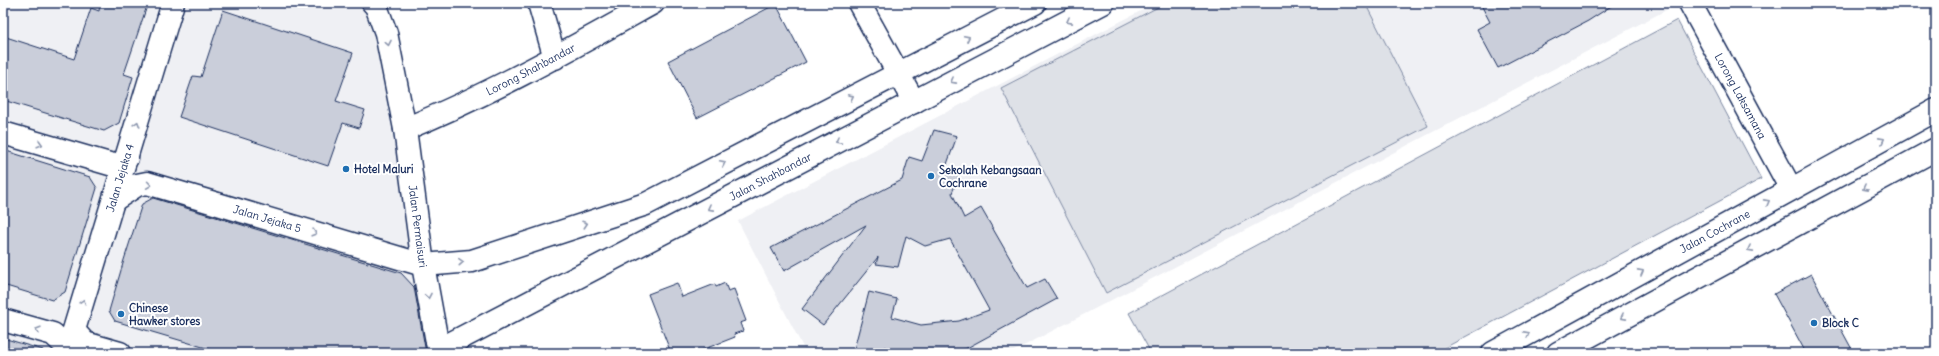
<svg xmlns="http://www.w3.org/2000/svg" width="1939" height="356" font-family="Delius,sans-serif">
<style>
.built{fill:#eff0f4}
.green{fill:#dee1e7;stroke:#7c88a2}
.building{fill:#caceda;stroke:#1b2f5e}
.lines{fill:none;stroke-linecap:round;stroke-linejoin:round}
.minor-casing{stroke:#1b2f5e;stroke-width:25}
.minor{stroke:#fff;stroke-width:22}
.oneway{stroke:#8d97ae}
.poi-dot{fill:#1f6fb2;stroke:#fff;stroke-width:1.5}
.labels{text-anchor:middle;stroke-width:4;stroke-linejoin:round;paint-order:stroke}
.street-label{font-size:11px;fill:#1b2f5e;stroke:#fff}
.poi-label{font-size:11px;font-weight:bold;fill:#1b2f5e;stroke:#fff;text-anchor:start}
</style>
<rect width="100%" height="100%" fill="#fff"/>
<filter id="ink" filterUnits="userSpaceOnUse"><feTurbulence type="fractalNoise" baseFrequency=".025" numOctaves="2"/><feDisplacementMap in="SourceGraphic" scale="8" xChannelSelector="R" yChannelSelector="G"/><feConvolveMatrix kernelMatrix="1 2 1 2 8 2 1 2 1" color-interpolation-filters="sRGB"/></filter>
<g filter="url(#ink)">
<!-- built -->
<g class="built">
<polygon points="3,3 386,3 398,27 440,297 456,353 3,353"/>
<polygon points="1156,3 1672,3 1674,6 1010,353 806,353 738,221"/>
</g>
<!-- green -->
<g class="green">
<polygon points="1166,3 1365,3 1428,126 1106,293 1001,88"/>
<polygon points="1677,20 1761,179 1435,353 1151,353 1129,313"/>
</g>
<!-- building -->
<g class="building">
<polygon points="100,3 148,3 124,74 133,77 119,123 104,131 3,100 3,36 74,59 91,8 99,11"/>
<polygon points="1480,3 1616,3 1588,21 1498,68 1477,29 1490,22"/>
<polygon points="776,4 806,62 697,118 668,61"/>
<polygon points="223,10 353,53 336,101 365,110 359,128 343,123 328,166 179,117 193,76 201,77"/>
<polygon points="934,130 957,136 946,167 960,172 952,193 964,218 981,208 1027,288 1045,279 1057,299 965,349 946,353 911,353 884,347 882,353 853,353 869,292 897,299 892,317 921,325 959,321 989,310 950,239 925,246 906,236 898,267 876,264 878,257 823,325 802,309 866,225 784,271 771,248 902,180 909,157 922,161"/>
<polygon points="3,150 90,177 97,188 65,292 52,300 3,285"/>
<polygon points="153,198 401,273 414,287 426,353 223,353 115,321 109,311 124,260 142,204"/>
<polygon points="1811,274 1854,353 1806,353 1774,294"/>
<polygon points="677,283 682,297 715,284 716,287 725,283 728,291 734,289 746,321 740,323 743,331 734,334 735,337 702,350 704,353 671,353 648,294"/>
<polygon points="3,338 43,350 42,353 3,353"/>
</g>
<g class="lines">
<defs>
<g id="minor">
<path id="s1" d="M373,3L376,6L386,33L405,129L423,265L439,353"/>
<polyline points="539,3 555,58"/>
<polyline points="859,3 914,102"/>
<path id="s2" d="M1690,3L1791,189"/>
<path id="s3" d="M405,129C491,94 572,48 653,3"/>
<polyline points="3,133 113,165 119,164 127,158"/>
<path id="s4" d="M114,200L137,185L147,183L423,265L472,261L646,204L1035,3"/>
<polyline points="3,320 53,334 69,349"/>
<polyline points="74,331 85,343 120,353"/>
<path id="s5" d="M438,350L1103,3"/>
<path id="s6" d="M67,353L173,3"/>
<path id="s7" d="M1493,353L1936,110"/>
<polyline points="1558,353 1936,149"/>
</g>
</defs>
<!-- minor casing -->
<use href="#minor" class="minor-casing"/>
<!-- minor -->
<use href="#minor" class="minor"/>
</g>
<!-- one-way arrows -->
<defs><path id="oneway-chevron" d="M-2-3.5L2.5 0L-2 3.5" fill="none" stroke-width="1.6" stroke-linecap="round" stroke-linejoin="round"/></defs>
<g class="oneway">
<use href="#oneway-chevron" transform="translate(1069 21) rotate(152)"/>
<use href="#oneway-chevron" transform="translate(967 38) rotate(-27)"/>
<use href="#oneway-chevron" transform="translate(388 43) rotate(79)"/>
<use href="#oneway-chevron" transform="translate(953 81) rotate(152)"/>
<use href="#oneway-chevron" transform="translate(851 97) rotate(-27)"/>
<use href="#oneway-chevron" transform="translate(137 124) rotate(-73)"/>
<use href="#oneway-chevron" transform="translate(1882 140) rotate(-28)"/>
<use href="#oneway-chevron" transform="translate(838 141) rotate(152)"/>
<use href="#oneway-chevron" transform="translate(40 144) rotate(16)"/>
<use href="#oneway-chevron" transform="translate(723 163) rotate(-27)"/>
<use href="#oneway-chevron" transform="translate(149 185) rotate(8)"/>
<use href="#oneway-chevron" transform="translate(1865 188) rotate(152)"/>
<use href="#oneway-chevron" transform="translate(1767 202) rotate(-29)"/>
<use href="#oneway-chevron" transform="translate(710 208) rotate(152)"/>
<use href="#oneway-chevron" transform="translate(585 224) rotate(-18)"/>
<use href="#oneway-chevron" transform="translate(314 233) rotate(16)"/>
<use href="#oneway-chevron" transform="translate(1750 249) rotate(152)"/>
<use href="#oneway-chevron" transform="translate(461 262) rotate(-4)"/>
<use href="#oneway-chevron" transform="translate(1641 272) rotate(-29)"/>
<use href="#oneway-chevron" transform="translate(428 296) rotate(79)"/>
<use href="#oneway-chevron" transform="translate(83 302) rotate(-73)"/>
<use href="#oneway-chevron" transform="translate(1623 317) rotate(152)"/>
<use href="#oneway-chevron" transform="translate(38 330) rotate(-164)"/>
<use href="#oneway-chevron" transform="translate(1527 334) rotate(-29)"/>
</g>
</g>
<!-- markers -->
<g class="poi-dot">
<circle cx="346" cy="169" r="4"/>
<circle cx="931" cy="176" r="4"/>
<circle cx="121" cy="314" r="4"/>
<circle cx="1814" cy="323" r="4"/>
</g>
<g class="labels">
<!-- street labels -->
<g class="street-label">
<text dy="4" stroke="none"><textPath href="#s3" startOffset="139">Lorong Shahbandar</textPath></text>
<text dy="4" stroke="none"><textPath href="#s2" startOffset="106">Lorong Laksamana</textPath></text>
<text dy="4" stroke="none"><textPath href="#s5" startOffset="375">Jalan Shahbandar</textPath></text>
<text dy="4" stroke="none"><textPath href="#s6" startOffset="183">Jalan Jejaka 4</textPath></text>
<text dy="4" stroke="none"><textPath href="#s4" startOffset="163">Jalan Jejaka 5</textPath></text>
<text dy="4" stroke="none"><textPath href="#s1" startOffset="229">Jalan Permaisuri</textPath></text>
<text dy="4" stroke="none"><textPath href="#s7" startOffset="253">Jalan Cochrane</textPath></text>
</g>
<!-- poi labels -->
<g class="poi-label">
<text x="354" y="173">Hotel Maluri</text>
<text x="939" y="174">Sekolah Kebangsaan<tspan x="939" dy="13">Cochrane</tspan></text>
<text x="129" y="312">Chinese<tspan x="129" dy="13">Hawker stores</tspan></text>
<text x="1822" y="327">Block C</text>
</g>
</g>
<!-- margin -->
<rect width="1939" height="356" fill="none" stroke="#fff" stroke-width="16"/>
<rect x="8" y="8" width="1923" height="340" fill="none" stroke="#1b2f5e" stroke-width="1.5" filter="url(#ink)"/>
</svg>
